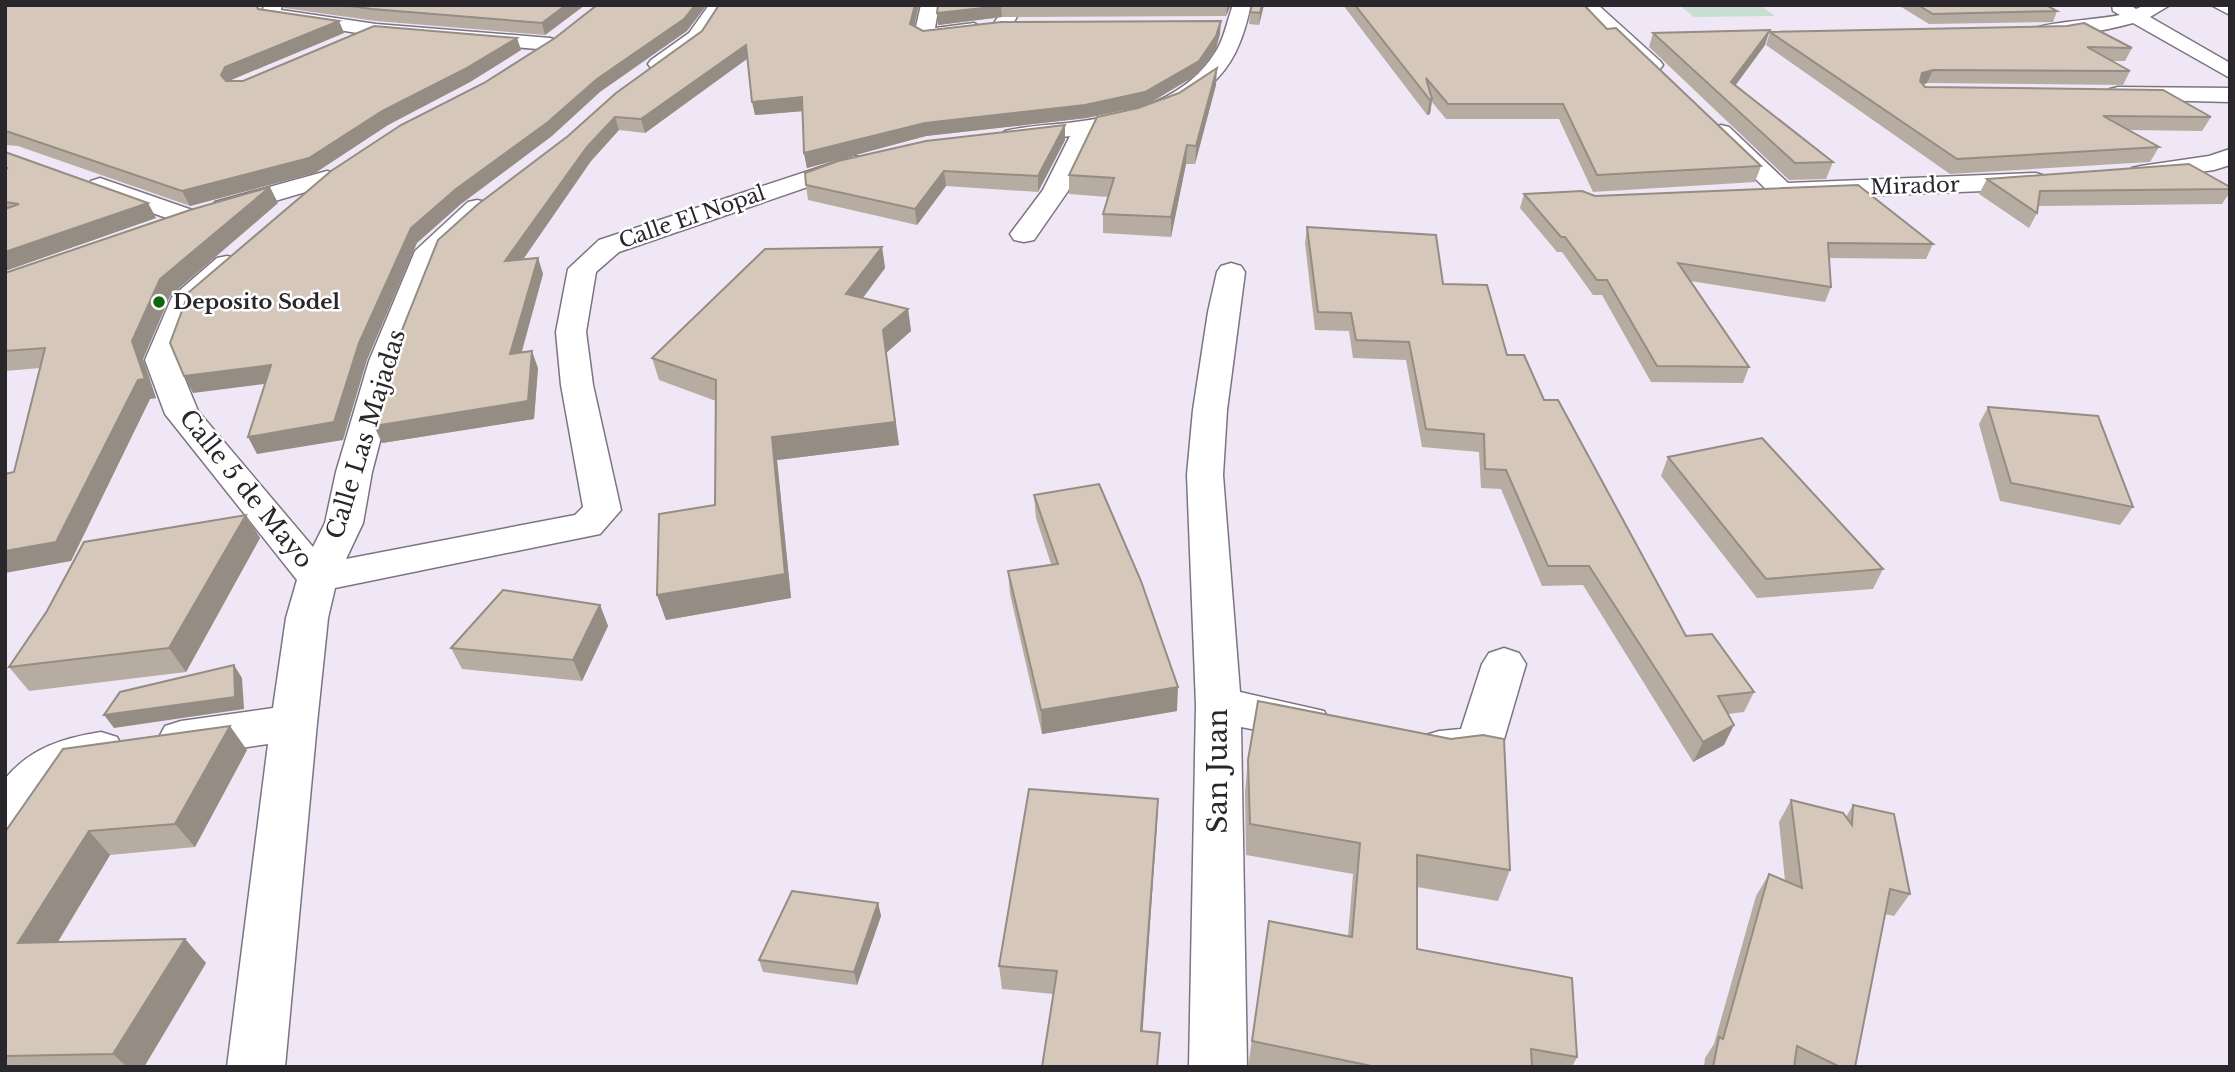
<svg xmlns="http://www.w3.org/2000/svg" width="2235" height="1072" font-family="'Libre Baskerville',serif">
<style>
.green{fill:#c8ded0}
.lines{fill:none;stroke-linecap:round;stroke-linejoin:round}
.minor-casing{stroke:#7c7482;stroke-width:3}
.minor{fill:#fff;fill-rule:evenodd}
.wall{fill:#b7aca1}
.shaded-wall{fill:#958c83}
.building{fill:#d5c8bb;stroke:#958c83;stroke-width:2}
.poi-dot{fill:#0b6811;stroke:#fff;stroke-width:2.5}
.labels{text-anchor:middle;stroke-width:5;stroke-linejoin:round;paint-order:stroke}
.far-street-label{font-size:21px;fill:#29262c;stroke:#fff}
.far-poi-label{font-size:21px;font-weight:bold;fill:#29262c;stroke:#fff;text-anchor:start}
.street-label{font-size:24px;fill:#29262c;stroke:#fff}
.near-street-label{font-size:28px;fill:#29262c;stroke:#fff}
</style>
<rect width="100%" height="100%" fill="#efe7f6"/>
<!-- green -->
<polygon class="green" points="1679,5 1759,5 1775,16 1694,17"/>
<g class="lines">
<defs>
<g id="minor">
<polygon points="264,5 282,5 281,10 376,24 550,38 557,40 560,44 557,48 550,50 376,36 264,18 262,14"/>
<path d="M709,5H727C713,26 680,76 651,68L648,64L651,60L689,33Z"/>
<polygon points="921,5 939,5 935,28 974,23 984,29 974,35 924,41 917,39 914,35"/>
<polygon points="1006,5 1024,5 1009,30 995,30 992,26"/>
<path d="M1233,5H1251C1248,17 1245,30 1240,42C1217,102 1153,122 1095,133L1068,191L1034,240L1024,242L1014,240L1010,234L1043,190L1070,136L1013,143L1005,141L1001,136L1005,131C1025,126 1047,125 1068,123C1126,116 1189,101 1219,46C1225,34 1228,18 1233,5Z"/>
<polygon points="1578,5 1598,5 1660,61 1663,65 1660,69 1646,69"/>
<path d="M2112,5H2130L2136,9L2145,5H2170L2150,17L2230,63V78L2133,23C2115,28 2043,45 2031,30C2038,23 2103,19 2120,15L2113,11Z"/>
<polygon points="2211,5 2230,5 2230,15"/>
<polygon points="2118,87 2230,88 2230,102 2110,99 2107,94 2110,89"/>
<polygon points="1721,125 1729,127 1788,183 2036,173 2045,176 2049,181 2045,186 2036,189 1782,199 1773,196 1713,137 1709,132 1713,127"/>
<polygon points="2230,149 2230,165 2214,170 2141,180 2132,178 2129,173 2132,168 2141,166 2209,156"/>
<polygon points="854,156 863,158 866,163 863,168 619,252 596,272 586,332 593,385 621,510 600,534 335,588 328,618 317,723 285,1067 227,1067 268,744 181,757 165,752 158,739 165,726 181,721 273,708 286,618 297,580 165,414 145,360 172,297 217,258 227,256 237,258 241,264 196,307 177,360 198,411 313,547 325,523 336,472 369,361 415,251 468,202 477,200 486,202 490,208 486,214 442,254 401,361 372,472 363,523 346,559 575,515 583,507 561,385 556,332 568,269 599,240"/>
<polygon points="327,171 336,173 339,178 336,183 224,216 215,214 211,208 215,202"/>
<polygon points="100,178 198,212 202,218 198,224 189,226 91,191 87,186 91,181"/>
<polygon points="1231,263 1241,266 1245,272 1227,410 1223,475 1240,692 1324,711 1331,723 1324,735 1308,740 1241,727 1247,1067 1189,1067 1196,705 1187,475 1193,410 1208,312 1217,272 1221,266"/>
<path d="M1504,648L1519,653L1526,664L1502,746L1495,759C1472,766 1446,770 1423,762L1416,749L1423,736L1439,731L1461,729L1482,664L1489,653Z"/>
<path d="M101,732L117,737L124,750L117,763L71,776L52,792L22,830L5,836V779C30,748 63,738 101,732Z"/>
</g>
</defs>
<!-- minor casing -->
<use href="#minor" class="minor-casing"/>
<!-- minor -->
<use href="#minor" class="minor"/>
</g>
<!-- wall -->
<g class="wall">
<polygon points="5,5 261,9 339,21 344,33 231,80 230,81 243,81 517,38 521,50 470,82 388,125 315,173 190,206 18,146 5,145"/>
<polygon points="283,5 585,5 545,35 376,21 284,8"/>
<polygon points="719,5 919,5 914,26 923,31 1220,34 1216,49 1198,74 1147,104 1216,85 1195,164 1186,164 1171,237 1103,233 1103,214 1108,197 1069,194 1069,175 1141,106 1086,118 926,136 807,168 804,153 803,111 755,115 747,59 645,133 619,130 591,161 523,259 538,258 543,274 522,352 538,368 534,419 382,443 568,136 702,31"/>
<polygon points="938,5 1231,5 1226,16 1002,17 938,25"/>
<polygon points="1264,5 1259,25 1249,24 1250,12"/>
<polygon points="1343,5 1584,5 1607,29 1761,166 1755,182 1593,192 1559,119 1446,119 1432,102 1430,114 1427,115"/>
<polygon points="1898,5 2046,5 2057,11 2053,22 1929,24"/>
<polygon points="1770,32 2132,48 2125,61 2112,61 2130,71 2123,85 1927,83 1923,85 1925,87 2211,117 2202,131 2128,130 2159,147 2150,162 1950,174 1766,45"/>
<polygon points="1653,33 1765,45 1735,86 1833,162 1826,179 1789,180 1649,47"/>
<polygon points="1065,125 1065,140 1038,192 946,186 917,225 808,200 806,185"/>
<polygon points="5,152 148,203 156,218 5,271"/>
<polygon points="1987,179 2230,187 2230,192 2222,204 2038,206 2037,213 2029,228 1979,194"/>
<polygon points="1524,194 1595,196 1933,244 1926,259 1829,258 1831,287 1825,302 1690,281 1749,367 1743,383 1651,382 1602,295 1593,295 1562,252 1557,252 1520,208"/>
<polygon points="278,203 170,296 143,359 156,398 150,399 71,561 14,472 40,368 5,371 5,273"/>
<polygon points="1307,227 1443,284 1507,355 1544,400 1686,636 1754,692 1744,712 1728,714 1724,745 1693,762 1583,585 1542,586 1501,489 1481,488 1479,452 1422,447 1406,360 1353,358 1349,331 1315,330 1305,243"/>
<polygon points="882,247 885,268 863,298 908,309 911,331 886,353 899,445 777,460 791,598 666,620 657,595 715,505 716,401 659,380 652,358"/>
<polygon points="1988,407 2133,507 2120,525 2000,501 1979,424"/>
<polygon points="1668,457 1883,569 1873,589 1757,598 1661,476"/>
<polygon points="1034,495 1177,711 1042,734 1010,594 1008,571 1051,564 1036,518"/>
<polygon points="246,515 260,538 186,672 29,691 9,667"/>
<polygon points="600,605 608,626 582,681 462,669 451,648"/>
<polygon points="247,750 195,847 110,855 58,942 185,939 206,963 144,1067 5,1067 5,832"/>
<polygon points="1248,760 1510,870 1498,901 1417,887 1417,949 1577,1057 1572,1067 1248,1067 1269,921 1348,936 1353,874 1246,855 1245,792"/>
<polygon points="1791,800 1846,817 1853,805 1910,894 1894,916 1885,914 1855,1067 1704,1067 1705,1058 1714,1044 1756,896 1769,874 1785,881 1779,822"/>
<polygon points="1157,823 1142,1031 1158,1067 1053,994 1002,989 999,966"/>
<polygon points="878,903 881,916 857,985 763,972 759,960"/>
</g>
<!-- shaded-wall -->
<g class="shaded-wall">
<polygon points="566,5 585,5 545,35 542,23"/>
<polygon points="695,5 707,5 687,31 600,92 552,136 461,204 417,243 367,360 343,440 257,454 248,437 359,343 411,228 456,189 597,79"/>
<polygon points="915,5 919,5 912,36 910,24"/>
<polygon points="1227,5 1231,5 1226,16"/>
<polygon points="1262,5 1264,5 1259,25 1260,13"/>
<polygon points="1001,6 1002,17 938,25 937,13"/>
<polygon points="339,21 344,33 231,80 227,88 221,75 225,67"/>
<polygon points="1221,21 1220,34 1216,49 1198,74 1145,106 1086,118 926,136 807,168 804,153"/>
<polygon points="1770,30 1765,45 1726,98 1731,82"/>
<polygon points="517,38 521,50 470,82 388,125 315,173 190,206 182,191 382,111"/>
<polygon points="746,45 748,58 645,133 641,119"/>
<polygon points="1217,68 1216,85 1195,164 1196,146"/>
<polygon points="1933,70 1927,83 1917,87 1922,73"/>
<polygon points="802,97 804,111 755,115 752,102"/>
<polygon points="1432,99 1430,114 1427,115 1430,100"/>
<polygon points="615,117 619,130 591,161 511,277 505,261 587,147"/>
<polygon points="1065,125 1065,140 1038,192 1038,176"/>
<polygon points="1187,145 1186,164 1171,237 1171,217"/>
<polygon points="944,171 946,186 917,225 915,209"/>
<polygon points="270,187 278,203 170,296 143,359 156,398 150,399 71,561 5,573 5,551 138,380 132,341 160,279"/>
<polygon points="148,203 156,218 5,271 5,252"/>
<polygon points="882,247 885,268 849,316 846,294"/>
<polygon points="538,258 543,274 516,371 510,354"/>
<polygon points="908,309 911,331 886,353 899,445 777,460 791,598 666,620 657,595 772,437 883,330"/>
<polygon points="532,351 538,368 534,419 382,443 374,426"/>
<polygon points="271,365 280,382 193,393 184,376"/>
<polygon points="246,515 260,538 186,672 169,648"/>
<polygon points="600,605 608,626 582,681 573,660"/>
<polygon points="234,665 242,678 244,709 114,728 104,715"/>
<polygon points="1178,687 1177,711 1042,734 1041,710"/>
<polygon points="1734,725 1724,745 1693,762 1703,742"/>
<polygon points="230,726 247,750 195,847 175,824"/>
<polygon points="1158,799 1157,823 1141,1054 1141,1031"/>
<polygon points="89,831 110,855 43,966 18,943"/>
<polygon points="878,903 881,916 857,985 854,972"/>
<polygon points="185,939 206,963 144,1067 127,1067 113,1054"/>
</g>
<!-- building -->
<g class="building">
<polygon points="5,5 256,5 258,9 339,21 225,67 221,75 226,81 243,81 374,26 517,38 465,69 382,111 309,158 182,191 9,132 5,131"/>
<polygon points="343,5 566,5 542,23 372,9"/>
<polygon points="597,5 695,5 684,19 597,79 548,122 456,189 411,228 359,343 334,422 248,437 271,365 184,376 170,343 189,292 331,171 401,125 484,83 555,38"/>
<polygon points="719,5 915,5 910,24 923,31 1001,22 1221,21 1216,36 1199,61 1145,92 1085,105 925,123 804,153 802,97 752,102 746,45 641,119 615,117 587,147 505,261 538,258 510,354 532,351 528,401 374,426 396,345 438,240 477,205 568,136 616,93 702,31"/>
<polygon points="938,5 1062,5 1001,6 937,13"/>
<polygon points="1252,5 1262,5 1260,13 1250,12"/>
<polygon points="1355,5 1584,5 1607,29 1616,28 1761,166 1597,175 1563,104 1448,104 1426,78 1432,99 1430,100"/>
<polygon points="1918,5 2046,5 2057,11 1933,14"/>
<polygon points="2084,23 2132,48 2087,47 2130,71 1933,70 1922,73 1920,81 1925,87 2163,90 2211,117 2103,116 2159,147 1957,159 1770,32 2067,26"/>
<polygon points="1770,30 1731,82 1833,162 1795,163 1653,33"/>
<polygon points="1217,68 1196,146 1187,145 1171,217 1103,214 1114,178 1069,175 1097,117 1138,108 1179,93"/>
<polygon points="1065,125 1038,176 944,171 915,209 806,185 805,173 838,161 926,141"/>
<polygon points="5,152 148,203 5,252 5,209 19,204 5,202 5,169 8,168 5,168"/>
<polygon points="2189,164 2230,187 2230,189 2040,191 2037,213 1987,179"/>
<polygon points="1858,185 1933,244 1828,243 1831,287 1678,263 1749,367 1657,366 1607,280 1597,280 1565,237 1561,237 1524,194 1582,191 1595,196"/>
<polygon points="270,187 160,279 132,341 145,379 138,380 56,542 5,551 5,474 14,472 45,348 5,351 5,273 190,210"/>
<polygon points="1307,227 1436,235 1443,284 1487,285 1507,355 1524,355 1544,400 1558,400 1686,636 1712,634 1754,692 1718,696 1734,725 1703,742 1589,566 1548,566 1506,470 1485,469 1484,434 1426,429 1409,342 1356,340 1351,313 1318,312"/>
<polygon points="882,247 846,294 908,309 883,330 895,422 772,437 785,574 657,595 659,514 715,505 716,380 652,358 765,249"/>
<polygon points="1988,407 2098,416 2133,507 2011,483"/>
<polygon points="1762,438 1883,569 1766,579 1668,457"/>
<polygon points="1099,484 1141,581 1178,687 1041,710 1008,571 1058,564 1034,495"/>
<polygon points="246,515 169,648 9,667 47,611 84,542"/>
<polygon points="503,590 600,605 573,660 451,648"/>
<polygon points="234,665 235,697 104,715 120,692"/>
<polygon points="1258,701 1451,739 1483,735 1504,739 1510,870 1417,855 1417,949 1572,978 1577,1057 1531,1049 1532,1067 1376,1067 1252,1041 1269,921 1352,937 1360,843 1250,824 1248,760"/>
<polygon points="230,726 175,824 89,831 18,943 185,939 113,1054 5,1056 5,832 63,749"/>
<polygon points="1029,789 1158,799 1141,1031 1160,1033 1157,1067 1042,1067 1057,971 999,966"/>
<polygon points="1791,800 1843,813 1852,825 1853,805 1894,814 1910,894 1890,889 1855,1067 1840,1067 1797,1046 1794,1067 1713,1067 1719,1037 1723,1039 1769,874 1802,888"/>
<polygon points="792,891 878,903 854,972 759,960"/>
</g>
<!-- markers -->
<circle class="poi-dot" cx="159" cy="302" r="7"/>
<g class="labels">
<!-- far-street labels -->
<g class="far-street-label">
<text transform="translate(1915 186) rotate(-2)" y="7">Mirador</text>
<text transform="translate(692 217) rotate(-19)" y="7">Calle El Nopal</text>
</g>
<!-- far-poi labels -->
<g class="far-poi-label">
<text x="173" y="309">Deposito Sodel</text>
</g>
<!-- street labels -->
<g class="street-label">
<text transform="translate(366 434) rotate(-73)" y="8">Calle Las Majadas</text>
<text transform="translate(246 489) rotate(51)" y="8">Calle 5 de Mayo</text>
</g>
<!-- near-street labels -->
<g class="near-street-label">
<text transform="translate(1217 771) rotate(-90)" y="10">San Juan</text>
</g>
</g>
<!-- border -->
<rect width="2235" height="1072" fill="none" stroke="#29262c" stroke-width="14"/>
</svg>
